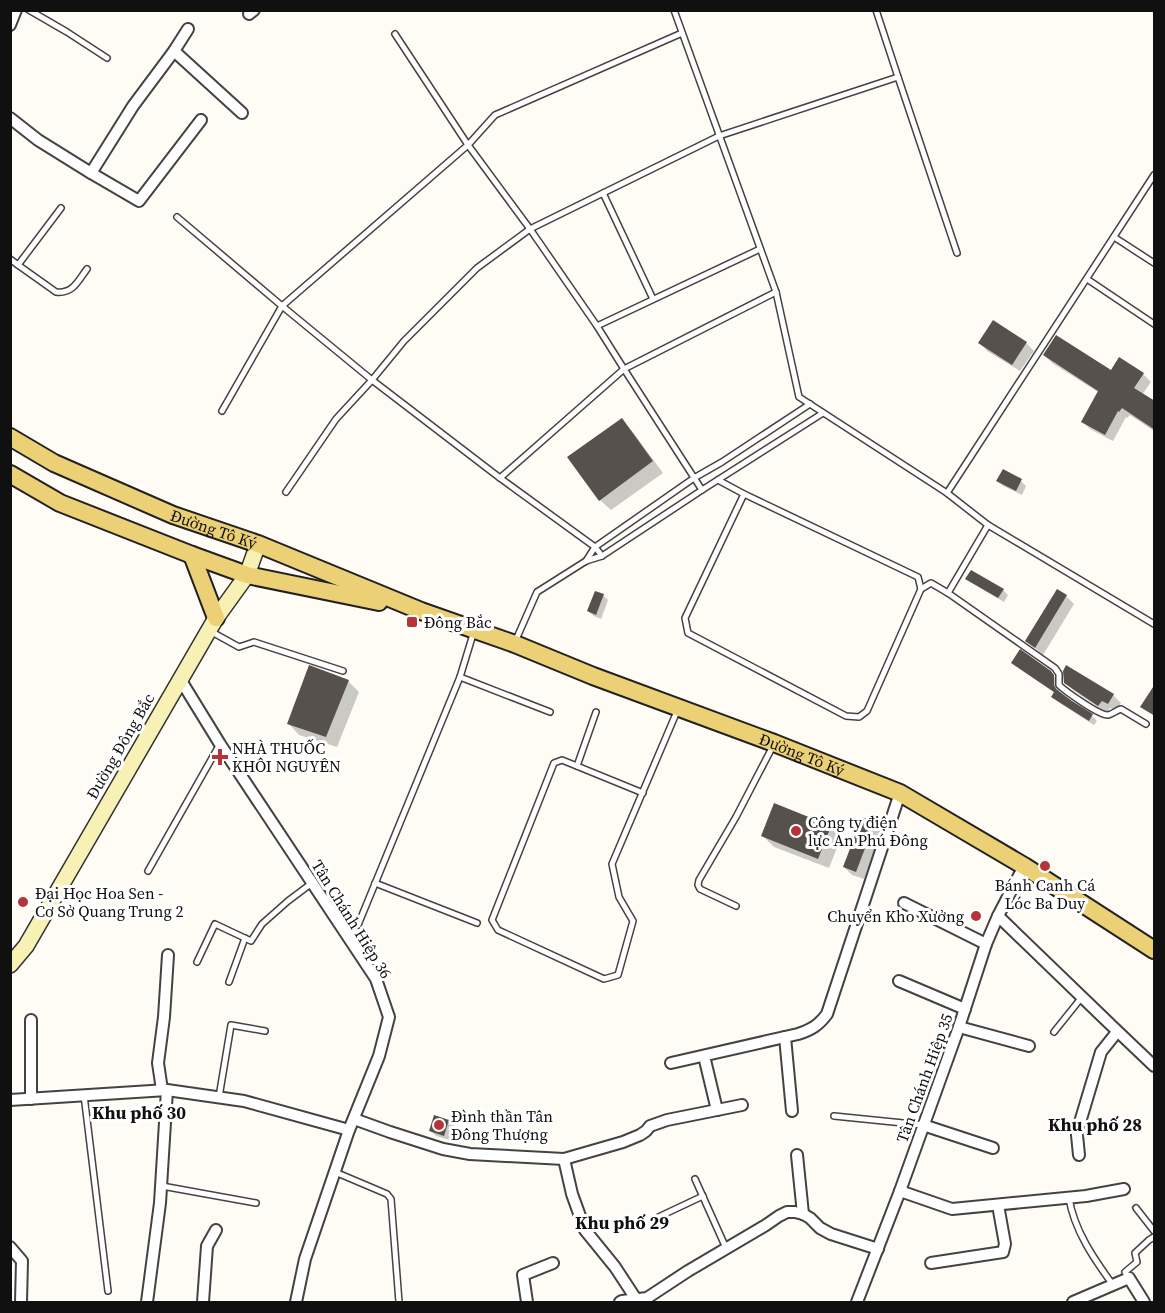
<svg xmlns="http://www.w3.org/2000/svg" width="1165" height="1313" font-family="'Source Serif 4',serif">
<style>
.shadow{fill:#0003}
.building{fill:#57514d}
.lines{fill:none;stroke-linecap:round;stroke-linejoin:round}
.lane-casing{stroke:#434343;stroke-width:8}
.street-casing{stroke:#434343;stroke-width:14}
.secondary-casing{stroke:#323232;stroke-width:18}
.primary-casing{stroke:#212121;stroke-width:20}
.lane{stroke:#fff;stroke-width:5}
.street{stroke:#fff;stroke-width:10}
.secondary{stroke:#f8f1b5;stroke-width:15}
.primary{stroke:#ecd076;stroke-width:16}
.poi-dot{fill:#b43439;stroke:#fff;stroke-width:2}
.labels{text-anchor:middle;stroke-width:6;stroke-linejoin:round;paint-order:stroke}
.street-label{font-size:16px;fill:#101010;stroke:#fff}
.poi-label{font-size:16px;fill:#101010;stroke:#fff;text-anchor:start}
.neighbourhood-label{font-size:18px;font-weight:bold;fill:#101010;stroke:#fff}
</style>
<rect width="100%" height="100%" fill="#fefcf4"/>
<!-- shadow -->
<g class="shadow">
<polygon points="980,343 1026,343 1034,351 1020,371 987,351"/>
<polygon points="1044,355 1111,372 1143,374 1151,382 1142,395 1154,403 1154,431 1130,415 1127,418 1126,417 1113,441 1090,429 1082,421 1098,392 1052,363"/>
<polygon points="621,420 632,431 663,473 611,510 600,500"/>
<polygon points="1003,471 1021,481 1026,486 1022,495 1003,486 998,481"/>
<polygon points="967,578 1003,590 1008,595 1004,602 972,583"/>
<polygon points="603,595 608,600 601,619 594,616 588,611"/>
<polygon points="1066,596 1074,604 1043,655 1027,641"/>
<polygon points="1013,663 1050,673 1059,682 1059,692 1092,716 1097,721 1094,725 1058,702 1053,697 1055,693 1018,668"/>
<polygon points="348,681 359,692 337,747 299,735 289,724"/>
<polygon points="1065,682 1113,695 1121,703 1116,711 1110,708 1107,713 1074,691"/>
<polygon points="863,819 875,823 883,831 864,879 852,875 844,867"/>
<polygon points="830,827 841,838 829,868 774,847 763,836"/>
<polygon points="449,1121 454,1126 449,1140 436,1136 431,1131"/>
</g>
<!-- building -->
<g class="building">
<polygon points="993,320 1027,342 1012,365 978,343"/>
<polygon points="1056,335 1111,370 1119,357 1144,373 1134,388 1155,401 1155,430 1122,408 1119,412 1118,411 1105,435 1081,422 1098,391 1043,355"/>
<polygon points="622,418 653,461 599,501 567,457"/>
<polygon points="1003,469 1022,479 1016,491 996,481"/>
<polygon points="971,570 1004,589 998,598 965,579"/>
<polygon points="1057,589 1067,595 1035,648 1025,641"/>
<polygon points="595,591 604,594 596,615 587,611"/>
<polygon points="1020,649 1051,671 1054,675 1054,685 1056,689 1072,701 1093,714 1089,721 1051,697 1054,692 1011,663"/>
<polygon points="309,665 349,680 326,737 287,724"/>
<polygon points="1066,665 1114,694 1108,704 1102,701 1098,706 1064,683 1063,671"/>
<polygon points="1155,684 1155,716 1140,707"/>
<polygon points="774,803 831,826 818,859 761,836"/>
<polygon points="862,817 875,822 856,872 843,867"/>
<polygon points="434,1115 449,1120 444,1136 429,1131"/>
</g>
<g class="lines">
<defs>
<g id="lane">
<polyline points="29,10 67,32 107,58"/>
<polyline points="674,10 776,292 799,397 947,493 988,525 1154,624"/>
<polyline points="876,10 898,77"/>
<polyline points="682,33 495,115 468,145 530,229 597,326 760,249"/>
<polyline points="395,34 468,145 282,306 372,380 500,478 624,369 702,490"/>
<polyline points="603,193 653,299"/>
<path d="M61,208L18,265L56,292C73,294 78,281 87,269"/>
<polyline points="177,217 282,306 222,411"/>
<polyline points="1114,237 1154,263"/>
<polyline points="10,259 18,265"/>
<polyline points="1087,279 1154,324"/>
<polyline points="597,326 624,369 776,292"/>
<polyline points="500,478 595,547 602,556"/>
<polyline points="718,480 744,494 685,618 688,633 846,716 859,717 867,711 921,589 931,583 948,593 988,525"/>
<polyline points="286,492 336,419 372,380 404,341 477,268 530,229 719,136 898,77 957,253"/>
<polyline points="947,493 1154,175"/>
<polyline points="744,494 918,577 921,589"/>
<polyline points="586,561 595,547 694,478 722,462 810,404"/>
<path d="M948,593L1055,668L1059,674V685C1065,691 1100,716 1108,715C1113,714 1117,710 1121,709L1146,724"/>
<polyline points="210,631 239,647 254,642 343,671"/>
<polyline points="474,631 460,677 550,712"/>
<polyline points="515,642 537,592 586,561 602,556 702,490 823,413"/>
<polyline points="577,766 596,712"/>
<polyline points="643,793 562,760 554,763 492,920 498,930 604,979 618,975 633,921 619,897 612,864 678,709"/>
<polyline points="148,871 220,744"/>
<polyline points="375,883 477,923"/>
<polyline points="736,906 700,889 698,885 699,880 736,817 774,744"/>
<polyline points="358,925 460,677"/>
<polyline points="197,962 215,924 251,941 262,924 288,901 312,883"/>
<polyline points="229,982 245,938"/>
<polyline points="1054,1032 1082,997"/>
<polyline points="84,1095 108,1291"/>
<polyline points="219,1097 231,1025 265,1031"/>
<polyline points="834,1116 923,1125"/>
<polyline points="335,1172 387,1194 391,1199 399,1302"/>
<polyline points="695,1179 726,1248"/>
<polyline points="162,1186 256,1203"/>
<path d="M1069,1198C1074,1230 1094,1259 1113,1285"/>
<polyline points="1136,1208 1154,1231"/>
<polyline points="652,1220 703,1196"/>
<polyline points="1129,1278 1125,1272 1137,1262 1135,1253 1149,1240 1154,1237"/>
</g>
<g id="street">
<polyline points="249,14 254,10"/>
<polyline points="10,25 16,10"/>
<polyline points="174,51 242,113"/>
<polyline points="10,118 38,140 91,173 133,106 174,51 188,29"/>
<polyline points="91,173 139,201 201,120"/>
<polyline points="180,679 220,744 376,979 389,1017 379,1056 349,1130 305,1259 296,1302"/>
<polyline points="904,903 986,944"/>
<polyline points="998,916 1112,1026 1154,1066"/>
<polyline points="899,981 965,1009"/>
<polyline points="31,1020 31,1099"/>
<polyline points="959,1027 1029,1046"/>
<polyline points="785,1037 792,1111"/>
<polyline points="704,1056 717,1110"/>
<path d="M671,1063L798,1034C811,1030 819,1025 827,1014L900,793"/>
<polyline points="162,1090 158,1063 164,1017 168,955"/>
<polyline points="10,1100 167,1090 244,1101 349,1130"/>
<polyline points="354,1119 390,1132 443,1149 470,1154 564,1159 623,1142 640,1135 646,1131 650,1126 667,1120 742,1105"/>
<polyline points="923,1125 993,1148"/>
<polyline points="797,1155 803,1214"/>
<polyline points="1079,1155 1077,1135 1078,1129 1101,1052 1117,1032"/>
<polyline points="564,1159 572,1194 585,1230 615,1267 636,1299"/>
<polyline points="900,1191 952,1209 1086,1196 1124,1189"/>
<polyline points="10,1247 22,1261 21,1302"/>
<polyline points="931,1263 1003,1252 1005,1244 998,1205"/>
<polyline points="147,1302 160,1203 167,1090"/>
<polyline points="203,1302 207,1246 216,1230"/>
<polyline points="527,1302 523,1275 553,1263"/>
<polyline points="620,1302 622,1301 647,1298 688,1271 766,1225 779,1216 787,1212 795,1212 803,1214 810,1218 820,1228 831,1234 878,1249"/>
<polyline points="857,1302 900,1191 959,1027 986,944 998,916 1024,866"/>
<polyline points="1073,1302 1129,1278 1144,1302"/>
</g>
<polyline id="secondary" points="10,965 26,946 216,618 247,575 258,544"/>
<g id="primary">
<path id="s1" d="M10,437L54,463L173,515L258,544L421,611L515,644L593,676L774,743L900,793L1024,866L1154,950"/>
<polyline points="10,474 60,503 192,555 247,575 379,602"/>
<polyline points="192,555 216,618"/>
</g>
</defs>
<!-- lane casing -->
<use href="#lane" class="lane-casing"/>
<!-- street casing -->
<use href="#street" class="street-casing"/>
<!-- secondary casing -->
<use href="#secondary" class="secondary-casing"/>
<!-- primary casing -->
<use href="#primary" class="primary-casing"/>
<!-- lane -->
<use href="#lane" class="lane"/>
<!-- street -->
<use href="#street" class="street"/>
<!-- secondary -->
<use href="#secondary" class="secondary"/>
<!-- primary -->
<use href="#primary" class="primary"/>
</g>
<!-- markers -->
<g class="poi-dot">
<rect x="406" y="616" width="12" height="12" rx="3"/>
<path d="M217 748h6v6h6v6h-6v6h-6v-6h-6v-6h6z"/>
<circle cx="796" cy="831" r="6"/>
<circle cx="1045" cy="866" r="6"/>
<circle cx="23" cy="902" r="6"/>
<circle cx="976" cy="916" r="6"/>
<circle cx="439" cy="1125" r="6"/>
</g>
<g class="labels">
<!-- street labels -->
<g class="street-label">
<text dy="6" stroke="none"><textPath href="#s1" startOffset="224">Đường Tô Ký</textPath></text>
<text transform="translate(120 746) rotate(-60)" y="6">Đường Đông Bắc</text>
<text dy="6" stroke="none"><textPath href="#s1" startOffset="854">Đường Tô Ký</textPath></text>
<text transform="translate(352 919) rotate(58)" y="6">Tân Chánh Hiệp 36</text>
<text transform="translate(924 1078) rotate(-70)" y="6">Tân Chánh Hiệp 35</text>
</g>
<!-- poi labels -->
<g class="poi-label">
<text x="424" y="628">Đông Bắc</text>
<text x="232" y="754">NHÀ THUỐC<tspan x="232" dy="18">KHÔI NGUYÊN</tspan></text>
<text x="808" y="828">Công ty điện<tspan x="808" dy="18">lực An Phú Đông</tspan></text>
<text x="1045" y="891" text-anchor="middle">Bánh Canh Cá<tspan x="1045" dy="18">Lóc Ba Duy</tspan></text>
<text x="35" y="899">Đại Học Hoa Sen -<tspan x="35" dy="18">Cơ Sở Quang Trung 2</tspan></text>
<text x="964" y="922" text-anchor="end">Chuyển Kho Xưởng</text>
<text x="451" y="1122">Đình thần Tân<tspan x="451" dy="18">Đông Thượng</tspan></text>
</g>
<!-- neighbourhood labels -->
<g class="neighbourhood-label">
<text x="139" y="1119">Khu phố 30</text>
<text x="1095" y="1131">Khu phố 28</text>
<text x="622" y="1229">Khu phố 29</text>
</g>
</g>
<!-- border -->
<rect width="1165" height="1313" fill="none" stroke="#101010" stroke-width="24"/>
</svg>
